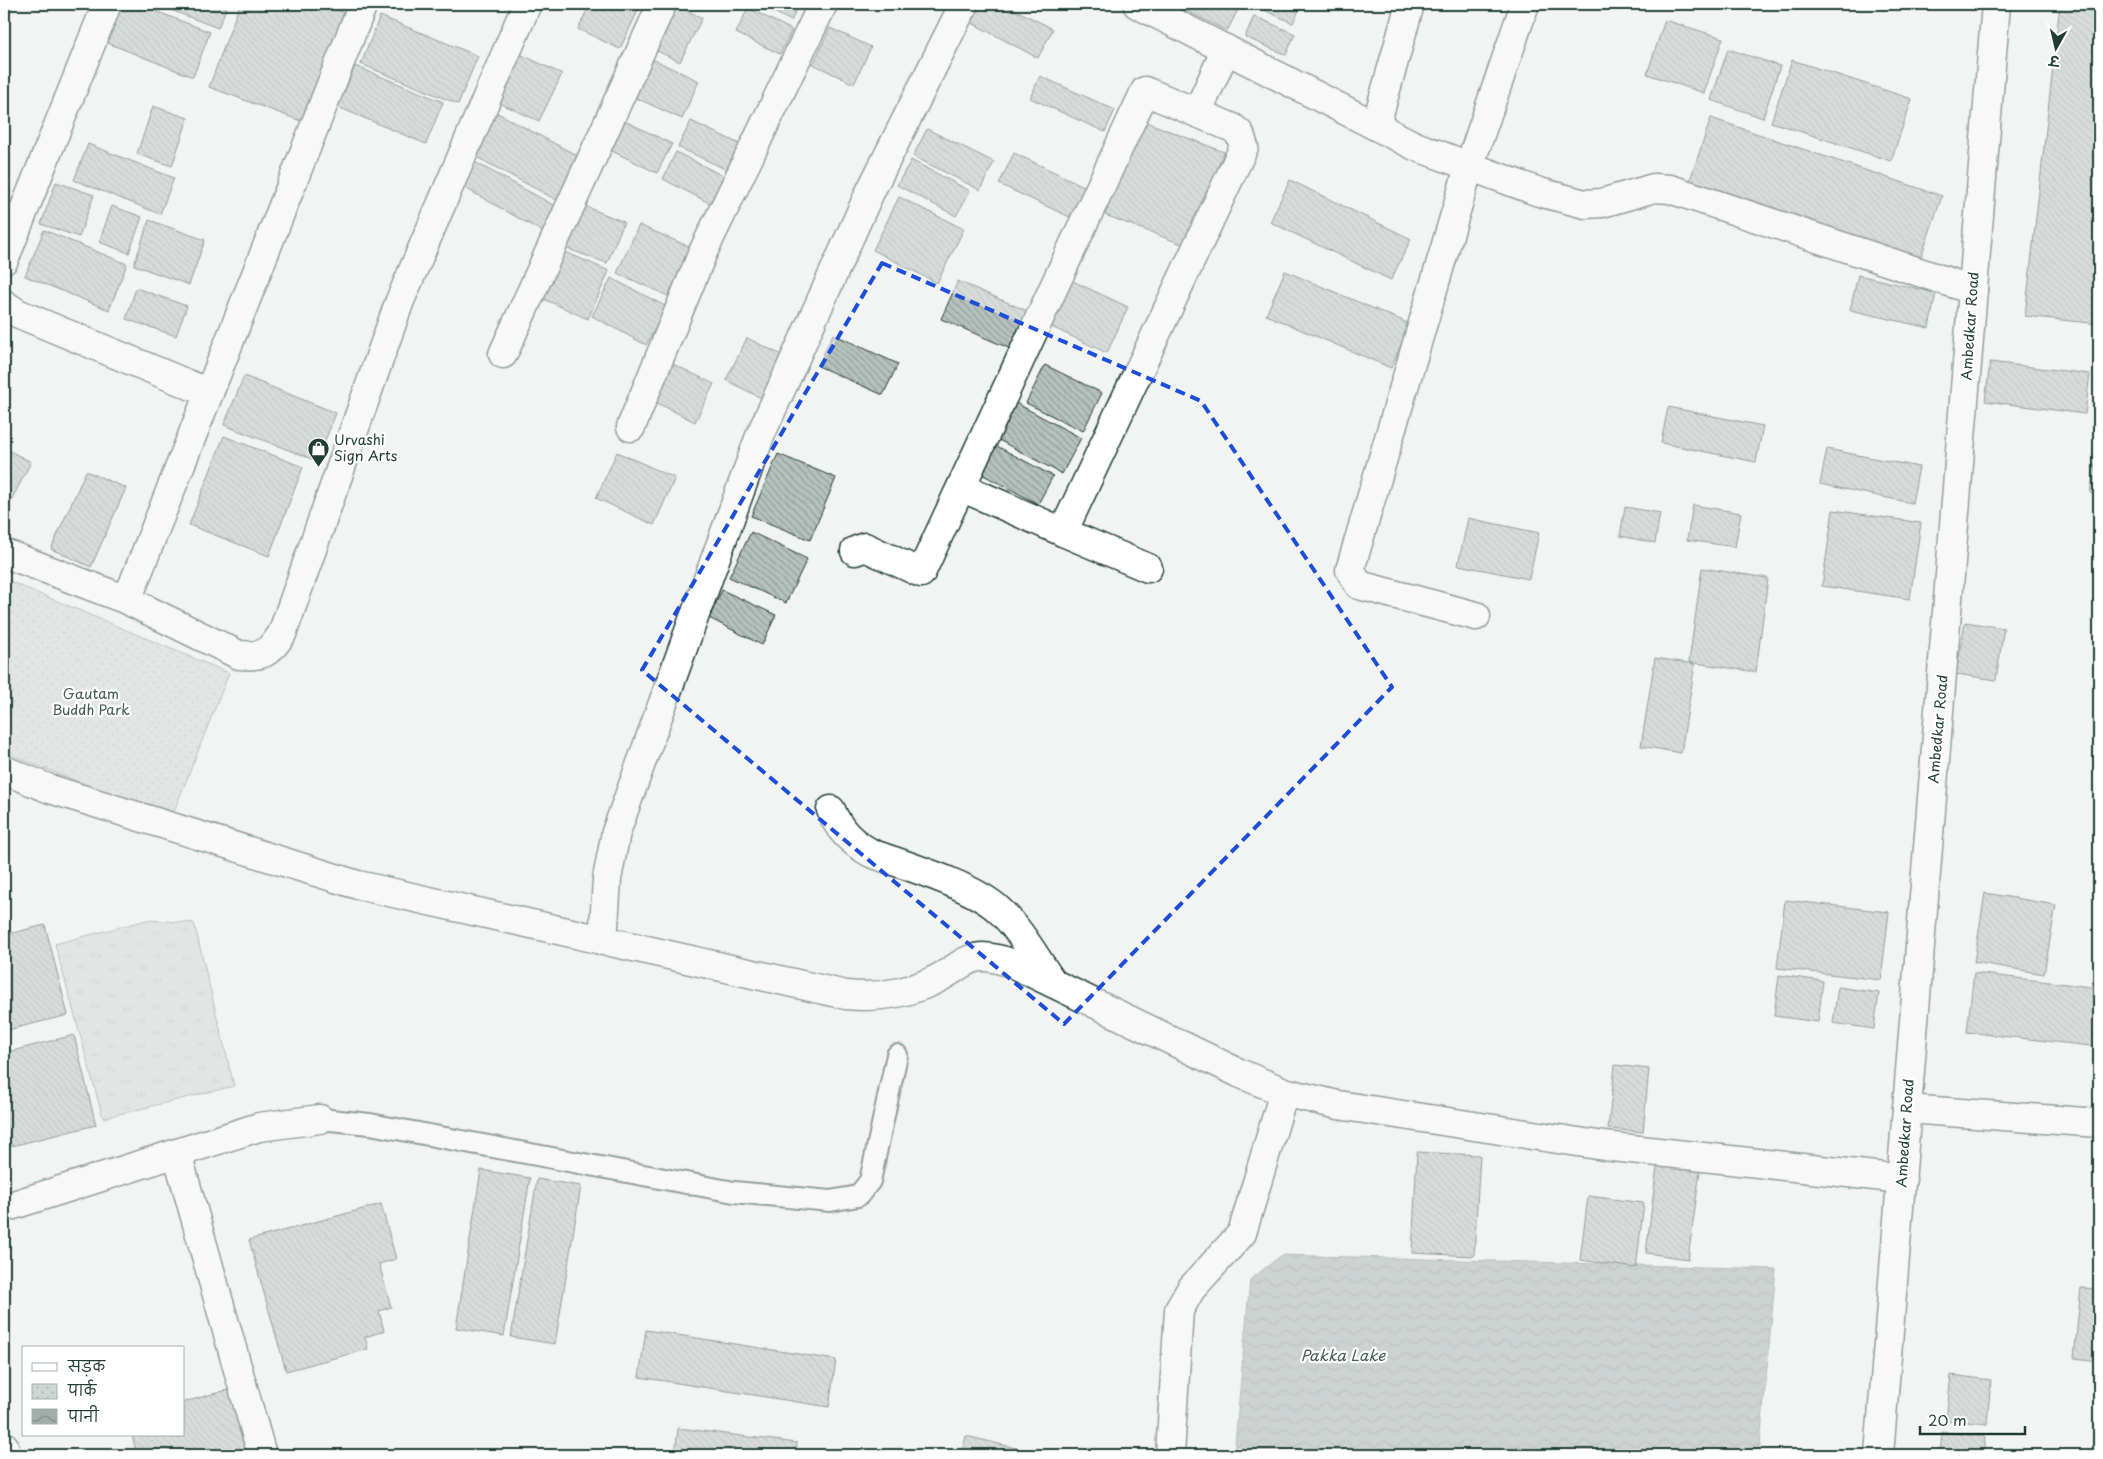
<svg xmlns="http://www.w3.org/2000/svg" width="2103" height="1459" font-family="'Playpen Sans','Playpen Sans Deva',sans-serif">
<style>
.grass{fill:url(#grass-tufts);stroke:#768984}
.park{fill:url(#park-dots);stroke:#768984}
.water{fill:url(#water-waves);stroke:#6d807b}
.building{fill:url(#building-back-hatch);stroke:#1f3d34}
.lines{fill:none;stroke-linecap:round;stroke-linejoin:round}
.service-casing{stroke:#1f3d34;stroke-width:24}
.minor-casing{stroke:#1f3d34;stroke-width:31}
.service{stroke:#fff;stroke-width:20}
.minor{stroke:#fff;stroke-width:28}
.marked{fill:none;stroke:#1d4ed8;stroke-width:4;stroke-dasharray:10 6;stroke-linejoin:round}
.labels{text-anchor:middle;stroke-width:4.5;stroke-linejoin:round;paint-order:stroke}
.street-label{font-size:14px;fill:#1f3d34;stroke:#fff}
.poi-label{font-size:14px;fill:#1f3d34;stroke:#fff;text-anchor:start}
.park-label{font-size:14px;fill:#425b54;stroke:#fff}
.water-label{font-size:15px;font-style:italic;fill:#465f57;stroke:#fff}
</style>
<defs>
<pattern id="grass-tufts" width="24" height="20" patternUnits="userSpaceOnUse" patternTransform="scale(1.25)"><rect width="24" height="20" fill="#ced5d3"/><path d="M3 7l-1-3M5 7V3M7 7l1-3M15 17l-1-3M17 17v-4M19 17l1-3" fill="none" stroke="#b0b8b6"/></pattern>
<pattern id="park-dots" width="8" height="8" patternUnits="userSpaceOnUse" patternTransform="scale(1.25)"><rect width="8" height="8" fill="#ced5d3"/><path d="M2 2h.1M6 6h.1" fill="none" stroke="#b0b8b6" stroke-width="1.8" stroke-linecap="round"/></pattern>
<pattern id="water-waves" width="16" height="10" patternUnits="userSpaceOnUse" patternTransform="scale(1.25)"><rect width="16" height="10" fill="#a1adaa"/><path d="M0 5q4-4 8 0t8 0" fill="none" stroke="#838e8b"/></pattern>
<pattern id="building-back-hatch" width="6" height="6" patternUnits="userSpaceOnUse" patternTransform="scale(1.25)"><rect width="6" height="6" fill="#b7c1bd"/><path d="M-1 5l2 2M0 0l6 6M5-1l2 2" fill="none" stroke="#949e9a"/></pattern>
</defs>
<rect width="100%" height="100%" fill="#f2f3f3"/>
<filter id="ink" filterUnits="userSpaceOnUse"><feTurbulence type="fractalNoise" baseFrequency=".02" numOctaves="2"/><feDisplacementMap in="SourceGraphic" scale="10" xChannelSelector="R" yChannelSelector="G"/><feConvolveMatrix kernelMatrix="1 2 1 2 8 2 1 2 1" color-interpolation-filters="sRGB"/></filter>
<g filter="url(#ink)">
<!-- grass -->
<polygon class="grass" points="147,920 194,923 234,1086 103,1118 55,944"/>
<!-- park -->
<polygon class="park" points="4,579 229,673 171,819 4,752"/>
<!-- water -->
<polygon class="water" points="1282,1255 1776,1269 1759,1455 1234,1455 1250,1280"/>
<!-- building -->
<g class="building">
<polygon points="114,4 137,4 210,32 193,77 100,40"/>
<polygon points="155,4 228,4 218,28"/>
<polygon points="240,4 320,4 350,15 309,124 209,87"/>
<polygon points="590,4 641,4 620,49 578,29"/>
<polygon points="674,4 702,18 680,62 645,45"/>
<polygon points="759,4 799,4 791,21"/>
<polygon points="982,4 1004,4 1053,29 1038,58 972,23"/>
<polygon points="1173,4 1236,4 1240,6 1227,31"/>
<polygon points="1250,4 1302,4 1293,23"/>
<polygon points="2060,4 2099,4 2099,324 2025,316"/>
<polygon points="748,8 792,30 780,54 736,33"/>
<polygon points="380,16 478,56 458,104 361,64"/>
<polygon points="1254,16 1295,34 1286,55 1245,37"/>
<polygon points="1665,20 1723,38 1704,93 1647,74"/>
<polygon points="830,28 871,47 854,84 813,64"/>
<polygon points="1728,49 1780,66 1763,118 1711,100"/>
<polygon points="518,53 562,74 539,121 495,101"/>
<polygon points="652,59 699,81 682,119 634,97"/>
<polygon points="1792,60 1912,99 1891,161 1771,122"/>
<polygon points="355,66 443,102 426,144 338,107"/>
<polygon points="1040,76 1115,110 1105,132 1030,98"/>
<polygon points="153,106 188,118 172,166 137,154"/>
<polygon points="492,110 589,162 566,205 469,153"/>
<polygon points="1711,118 1942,196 1921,257 1690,180"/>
<polygon points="1141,120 1224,152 1187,246 1105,215"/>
<polygon points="625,121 672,144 657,173 610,150"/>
<polygon points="691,121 746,147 734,173 678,147"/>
<polygon points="927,129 994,162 980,190 913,156"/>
<polygon points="88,144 174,178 160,214 74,180"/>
<polygon points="676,152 727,178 713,205 663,179"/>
<polygon points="1014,153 1088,188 1074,219 999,184"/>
<polygon points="471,160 566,212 552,237 458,184"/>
<polygon points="911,160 970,191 956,216 897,185"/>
<polygon points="1290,180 1411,239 1391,280 1270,222"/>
<polygon points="56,182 94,195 79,237 41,224"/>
<polygon points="899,197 964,229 937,283 873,250"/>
<polygon points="577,203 624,222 607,263 560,246"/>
<polygon points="112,206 142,217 129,253 99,242"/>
<polygon points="149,220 205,240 189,285 134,265"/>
<polygon points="639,225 690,247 668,296 617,273"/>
<polygon points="44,230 127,264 109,310 25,276"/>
<polygon points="556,248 609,271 588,319 535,295"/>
<polygon points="1285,271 1410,324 1391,368 1266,315"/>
<polygon points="1858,275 1936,293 1929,328 1850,310"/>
<polygon points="1062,276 1128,307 1107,353 1041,322"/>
<polygon points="611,278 667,307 646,345 592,316"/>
<polygon points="958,281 1027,311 1011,349 941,319"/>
<polygon points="136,288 187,306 176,336 126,319"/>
<polygon points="833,334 898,364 883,395 818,366"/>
<polygon points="747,338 790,359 769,402 726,380"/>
<polygon points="1990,362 2090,374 2085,414 1985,401"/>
<polygon points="673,364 714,384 695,422 653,401"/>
<polygon points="1045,365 1102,393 1083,431 1026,403"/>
<polygon points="244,376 336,413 317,461 224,425"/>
<polygon points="1014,402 1081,438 1062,474 995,438"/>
<polygon points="1668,407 1763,426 1756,462 1661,443"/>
<polygon points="224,436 303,467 269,556 189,525"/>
<polygon points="989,442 1053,476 1038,504 974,470"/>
<polygon points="4,448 31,462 4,514"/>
<polygon points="1827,449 1919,467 1912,503 1820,484"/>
<polygon points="617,452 675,478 654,525 596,498"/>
<polygon points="2097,453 2099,454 2099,495 2090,493"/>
<polygon points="778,454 836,478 810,540 751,516"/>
<polygon points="86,471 126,488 91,567 51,549"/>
<polygon points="1693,505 1741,513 1735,547 1687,540"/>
<polygon points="1625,507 1660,513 1655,543 1620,536"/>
<polygon points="1833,510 1921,523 1910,599 1822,586"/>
<polygon points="1468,518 1539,533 1529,579 1458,565"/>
<polygon points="751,532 807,559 786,603 729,577"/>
<polygon points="1702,568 1768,578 1756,672 1689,662"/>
<polygon points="722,590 776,615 762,645 709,618"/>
<polygon points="1965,622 2004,628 1996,680 1956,674"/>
<polygon points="1655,658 1695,664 1681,753 1641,746"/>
<polygon points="1985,893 2056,905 2044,974 1974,962"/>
<polygon points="1785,900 1889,912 1881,980 1777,968"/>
<polygon points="45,925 68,1015 4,1031 4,935"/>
<polygon points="1974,973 2099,988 2099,1047 1967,1032"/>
<polygon points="1779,975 1823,981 1818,1022 1774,1016"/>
<polygon points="1838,987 1879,993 1874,1029 1833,1023"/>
<polygon points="74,1035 96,1125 4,1148 4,1053"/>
<polygon points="1615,1065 1649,1069 1643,1132 1608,1129"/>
<polygon points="1417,1152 1480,1155 1474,1256 1412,1253"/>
<polygon points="1657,1166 1700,1171 1688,1259 1646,1253"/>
<polygon points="481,1170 530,1178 504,1336 456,1328"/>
<polygon points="537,1179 581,1186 555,1344 511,1337"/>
<polygon points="1588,1196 1644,1203 1636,1268 1580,1260"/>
<polygon points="381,1204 396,1259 379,1264 391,1307 379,1311 384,1331 365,1337 368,1349 286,1371 249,1240"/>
<polygon points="2081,1288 2099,1289 2099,1361 2074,1358"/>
<polygon points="646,1330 836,1360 829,1407 639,1377"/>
<polygon points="1951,1375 1991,1380 1987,1424 1946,1420"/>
<polygon points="238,1387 257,1455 137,1455 132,1435 184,1435 184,1402"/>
<polygon points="678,1428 797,1443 796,1455 675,1455"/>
<polygon points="1942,1432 1985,1437 1983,1455 1940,1455"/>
<polygon points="966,1436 1045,1455 961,1455"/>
</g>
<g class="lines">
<defs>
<polyline id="service" points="320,1119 370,1124 734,1192 830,1201 858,1196 870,1181 897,1055"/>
<g id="minor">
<polyline points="1137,4 1415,146 1539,192 1585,204 1602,203 1654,188 1670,189 1973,290"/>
<polyline points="1197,113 1226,49"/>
<polyline points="1376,125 1410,4"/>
<polyline points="4,260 107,4"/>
<polyline points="4,304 17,313 209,393"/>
<polyline points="503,354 662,4"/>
<polyline points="631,427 703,252 823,4"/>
<polyline points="1063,532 1148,568"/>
<polyline points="855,551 865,547 921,573 1145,91 1233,128 1240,134 1244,147 1063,532 961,487"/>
<path d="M4,553L127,600L239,655C263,657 268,654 282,634L399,303L527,4"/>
<polyline points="127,600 363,4"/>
<polyline points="1476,616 1359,585 1350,570 1469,167 1525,4"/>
<path d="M4,770L50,789L358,885L846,995C876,998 905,994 933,981C968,964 967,948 1011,963L1239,1073L1284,1092L1338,1105L1604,1146L1902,1179"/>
<path d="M831,810C839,830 851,842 871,853C906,866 972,885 999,910C1021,930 1036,959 1053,983"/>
<polyline points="603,941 607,879 616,832 760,436 870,192 964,4"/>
<polyline points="1907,1109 2099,1123"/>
<polyline points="177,1153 262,1455"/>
<polyline points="4,1208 259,1127 320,1119"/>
<polyline points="4,1446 6,1455"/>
<polyline points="1170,1455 1179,1310 1191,1289 1242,1233 1284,1092"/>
<polyline points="1879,1455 1996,4"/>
</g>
</defs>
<!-- service casing -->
<use href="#service" class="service-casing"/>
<!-- minor casing -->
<use href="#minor" class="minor-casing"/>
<!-- service -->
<use href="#service" class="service"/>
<!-- minor -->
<use href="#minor" class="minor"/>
</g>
</g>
<!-- marked area -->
<path d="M0 0H2103V1459H0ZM882,263L1201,401L1392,687L1064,1024L642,670Z" fill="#f2f3f3" fill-opacity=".55" fill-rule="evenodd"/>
<path class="marked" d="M882,263L1201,401L1392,687L1064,1024L642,670Z"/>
<!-- icons -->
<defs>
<symbol id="shop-pin" viewBox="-11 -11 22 30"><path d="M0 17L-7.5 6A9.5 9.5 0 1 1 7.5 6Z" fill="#1f3d34" stroke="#fff"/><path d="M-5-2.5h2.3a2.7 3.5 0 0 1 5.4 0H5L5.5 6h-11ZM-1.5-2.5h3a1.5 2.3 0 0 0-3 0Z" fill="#fff"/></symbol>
</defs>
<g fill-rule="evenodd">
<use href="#shop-pin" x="306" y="436" width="25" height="34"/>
</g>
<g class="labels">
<!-- street labels -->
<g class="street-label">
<text transform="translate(1970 326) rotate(-86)" y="5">Ambedkar Road</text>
<text transform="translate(1938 729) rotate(-85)" y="5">Ambedkar Road</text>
<text transform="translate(1905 1133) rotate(-86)" y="5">Ambedkar Road</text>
</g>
<!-- poi labels -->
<g class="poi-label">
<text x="334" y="445">Urvashi<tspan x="334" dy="16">Sign Arts</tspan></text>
</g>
<!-- park labels -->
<g class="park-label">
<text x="91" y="699">Gautam<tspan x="91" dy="16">Buddh Park</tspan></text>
</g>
<!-- water labels -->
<g class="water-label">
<text x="1343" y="1361">Pakka Lake</text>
</g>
</g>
<!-- margin -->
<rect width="2103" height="1459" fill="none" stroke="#fff" stroke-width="20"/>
<rect x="10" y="10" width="2083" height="1439" fill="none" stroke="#1f3d34" stroke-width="2" filter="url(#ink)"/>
<!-- legend -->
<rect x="22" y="1346" width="162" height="90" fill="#ffffff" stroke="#a5b1ae"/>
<rect x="32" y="1363" width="25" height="8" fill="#ffffff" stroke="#a5b1ae"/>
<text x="68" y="1372" font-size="15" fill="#1f3d34">सड़क</text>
<rect x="32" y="1384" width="25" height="15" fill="url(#park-dots)" stroke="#a5b1ae"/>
<text x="68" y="1396" font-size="15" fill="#1f3d34">पार्क</text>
<rect x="32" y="1409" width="25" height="15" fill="url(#water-waves)" stroke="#a5b1ae"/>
<text x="68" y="1422" font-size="15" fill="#1f3d34">पानी</text>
<!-- north arrow -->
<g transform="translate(2056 48) rotate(188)" stroke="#ffffff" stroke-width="4" paint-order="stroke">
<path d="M0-4L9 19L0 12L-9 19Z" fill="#1f3d34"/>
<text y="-8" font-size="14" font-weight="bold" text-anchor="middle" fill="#1f3d34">उ</text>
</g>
<!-- scale -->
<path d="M1920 1426v8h105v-8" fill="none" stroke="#1f3d34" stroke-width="2.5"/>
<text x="1928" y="1426" font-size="15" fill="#1f3d34" stroke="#ffffff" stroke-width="4" paint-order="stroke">20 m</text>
</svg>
